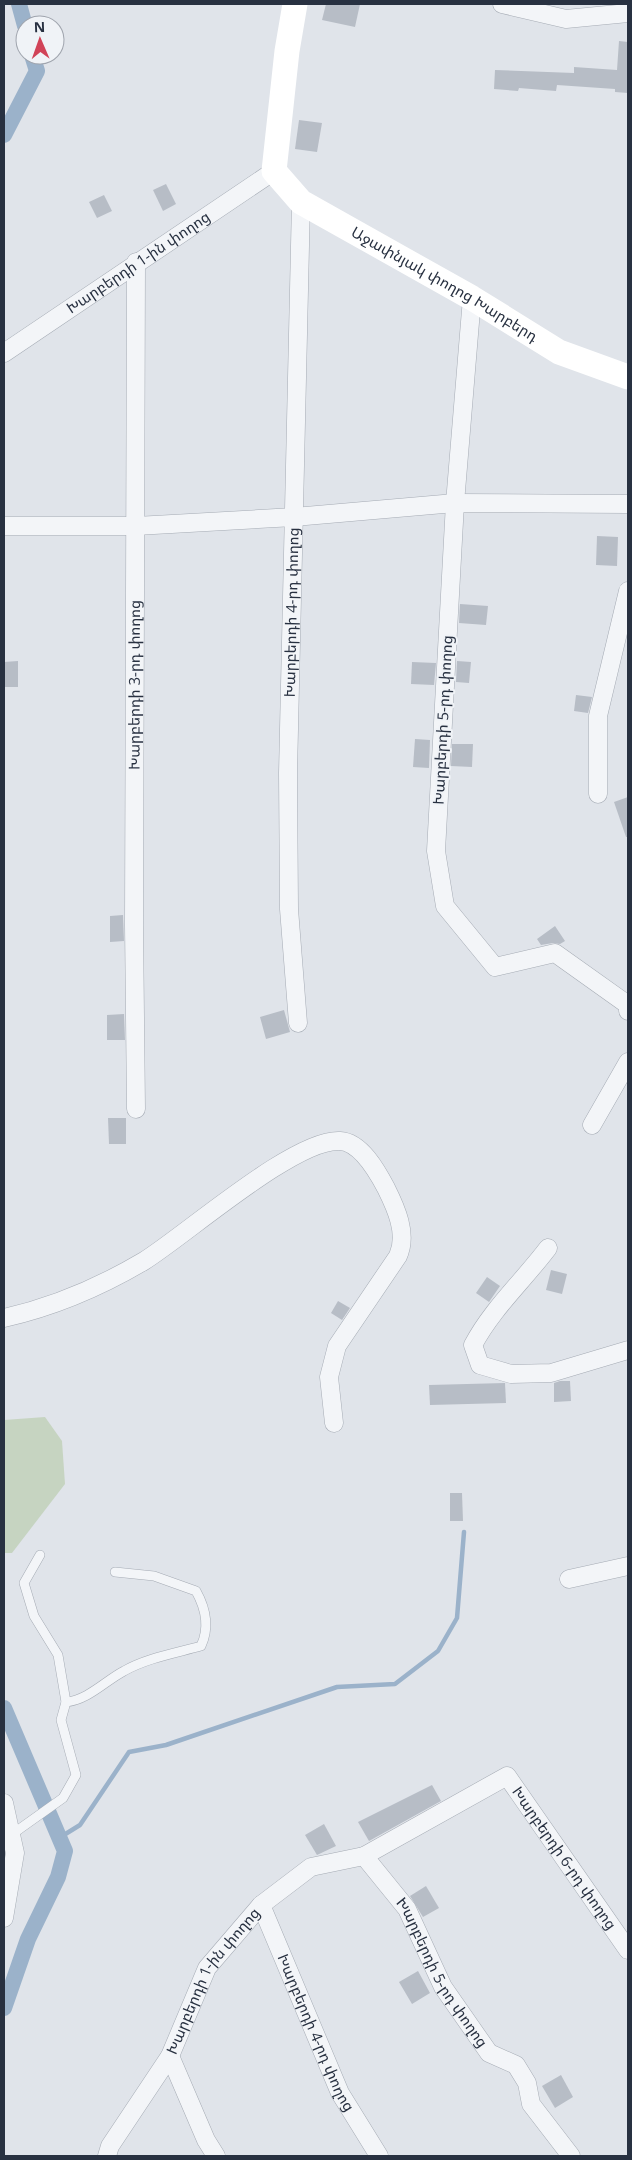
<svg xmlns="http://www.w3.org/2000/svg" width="632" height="2160" font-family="'Open Sans','Noto Sans Armenian',sans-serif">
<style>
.green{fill:#c6d4c1}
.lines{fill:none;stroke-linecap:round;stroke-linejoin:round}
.stream{stroke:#9bb2ca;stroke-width:4.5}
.canal{stroke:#9bb2ca;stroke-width:16}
.building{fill:#b7bdc6}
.lane-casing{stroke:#a5abb4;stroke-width:10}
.street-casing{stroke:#a5abb4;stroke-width:19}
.lane{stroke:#f3f5f8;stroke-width:9}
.street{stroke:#f3f5f8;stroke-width:18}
.secondary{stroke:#fff;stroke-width:25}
.labels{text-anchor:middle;stroke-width:4;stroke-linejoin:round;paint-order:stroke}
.street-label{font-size:15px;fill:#283141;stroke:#f0f3f7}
</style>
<rect width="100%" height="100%" fill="#e0e4ea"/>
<!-- green -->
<polygon class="green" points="45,1417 62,1441 65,1484 12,1553 4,1553 4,1420"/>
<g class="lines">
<!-- stream -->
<polyline class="stream" points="59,1838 80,1825 129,1752 166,1745 337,1687 395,1684 438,1651 457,1618 464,1532"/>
<!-- canal -->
<g class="canal">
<polyline points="19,4 25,26"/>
<polyline points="4,135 37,71 32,55"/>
<polyline points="4,1708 65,1851 58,1877 28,1939 4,2008"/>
</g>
</g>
<!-- building -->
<g class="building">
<polygon points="326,4 360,4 355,27 322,20"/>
<polygon points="619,41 628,42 628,93 615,92 615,89 557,85 556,91 519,88 518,91 494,89 495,70 574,73 574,67 617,70"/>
<polygon points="299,120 322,123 317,152 295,149"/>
<polygon points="166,184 176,204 163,211 153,190"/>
<polygon points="104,195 112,211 97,218 89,202"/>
<polygon points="597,536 618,537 617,566 596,565"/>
<polygon points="460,604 488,606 486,625 459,623"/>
<polygon points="18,661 18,687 4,687 4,662"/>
<polygon points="457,661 471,662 469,683 456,682"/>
<polygon points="412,662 436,663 434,685 411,684"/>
<polygon points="576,695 592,697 588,713 574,711"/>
<polygon points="415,739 430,740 429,768 413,767"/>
<polygon points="452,744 473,744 472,767 451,766"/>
<polygon points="628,797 628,837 626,837 614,802"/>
<polygon points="123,915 124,941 110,942 110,916"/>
<polygon points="555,926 565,941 560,944 553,943 541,945 537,939"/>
<polygon points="284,1010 290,1032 266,1039 260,1017"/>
<polygon points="124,1014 125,1040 107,1040 107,1015"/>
<polygon points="108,1118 126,1118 126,1144 109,1144"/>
<polygon points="551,1270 567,1274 562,1294 546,1290"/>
<polygon points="487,1277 500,1286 489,1302 476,1293"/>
<polygon points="338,1301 350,1308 342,1320 331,1313"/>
<polygon points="560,1381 570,1381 571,1401 554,1402 554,1383"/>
<polygon points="505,1383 506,1403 430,1405 429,1385"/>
<polygon points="450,1493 462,1493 463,1521 450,1521"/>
<polygon points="432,1785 441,1801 369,1841 358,1822"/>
<polygon points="324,1824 336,1846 317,1855 305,1835"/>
<polygon points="426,1886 439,1908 423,1917 410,1896"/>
<polygon points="418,1971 430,1993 412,2004 399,1982"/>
<polygon points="561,2075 573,2097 555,2108 542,2086"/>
</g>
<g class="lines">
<defs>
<g id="lane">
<path d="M66,1702C88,1700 105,1681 124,1671C147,1658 176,1653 201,1646C210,1627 206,1609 196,1591L154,1576L115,1572"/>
<polyline points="11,1835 63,1798 76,1775 61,1720 66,1702 58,1655 34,1616 24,1583 40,1555"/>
</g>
<g id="street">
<polyline points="502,4 566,19 628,13"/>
<polyline points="472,298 455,503 436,851 445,906 495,967 555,953 628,1005 628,1011"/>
<path id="s1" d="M4,353L274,171"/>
<polyline points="4,526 136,526 294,517 455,503 628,504"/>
<polyline points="598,794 598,716 628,591"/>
<path id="s2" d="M298,1023L289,909L288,773L301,202"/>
<path id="s3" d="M136,1109L134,925L136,262"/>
<polyline points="592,1125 628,1062"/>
<path d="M548,1248C523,1281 492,1309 473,1345L480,1365L511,1374L551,1373L628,1350"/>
<path d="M4,1318C53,1307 100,1287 144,1261C186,1235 295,1138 340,1141C361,1142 377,1171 386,1188C396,1208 408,1234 398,1256L337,1346L329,1377L334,1423"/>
<polyline points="569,1579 628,1566"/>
<polyline points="4,1803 15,1853 4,1918"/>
<path id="s4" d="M364,1856L407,1909L443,1987L489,2053L516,2065L527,2083L531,2104L571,2156"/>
<path id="s5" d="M261,1905L340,2093L379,2156"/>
<polyline points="170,2056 206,2140 216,2156"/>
<path id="s6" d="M107,2156L110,2146L170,2056L207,1968L261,1905L311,1867L364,1856L507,1776L628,1950"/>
</g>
</defs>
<!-- lane casing -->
<use href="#lane" class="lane-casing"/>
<!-- street casing -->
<use href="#street" class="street-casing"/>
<!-- lane -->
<use href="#lane" class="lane"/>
<!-- street -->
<use href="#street" class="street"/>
<!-- secondary -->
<path class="secondary" id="s7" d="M295,4L287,51L274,171L301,202L472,298L559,352L628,377"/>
</g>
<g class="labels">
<!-- street labels -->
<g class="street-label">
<text dy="5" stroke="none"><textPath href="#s1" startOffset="162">Խարբերդի 1-ին փողոց</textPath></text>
<text dy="5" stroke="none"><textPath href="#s7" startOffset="375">Աջափնյակ փողոց Խարբերդ</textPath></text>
<text dy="5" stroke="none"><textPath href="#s2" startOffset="411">Խարբերդի 4-րդ փողոց</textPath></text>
<text dy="5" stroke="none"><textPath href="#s3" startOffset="424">Խարբերդի 3-րդ փողոց</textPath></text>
<text transform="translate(443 720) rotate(-87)" y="5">Խարբերդի 5-րդ փողոց</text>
<text dy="5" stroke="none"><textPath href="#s6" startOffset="678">Խարբերդի 6-րդ փողոց</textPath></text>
<text dy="5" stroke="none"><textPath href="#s4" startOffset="141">Խարբերդի 5-րդ փողոց</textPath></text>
<text dy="5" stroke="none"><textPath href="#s6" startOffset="206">Խարբերդի 1-ին փողոց</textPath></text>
<text dy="5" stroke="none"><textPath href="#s5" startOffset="139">Խարբերդի 4-րդ փողոց</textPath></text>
</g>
</g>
<!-- border -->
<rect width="632" height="2160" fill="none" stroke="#283141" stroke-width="10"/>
<!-- north arrow -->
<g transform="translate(40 40) rotate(358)"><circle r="24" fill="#f0f3f7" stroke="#a0a5ae"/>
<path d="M0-4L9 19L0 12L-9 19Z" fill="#d14358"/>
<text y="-8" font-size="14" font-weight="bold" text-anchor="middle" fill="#283141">N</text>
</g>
</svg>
